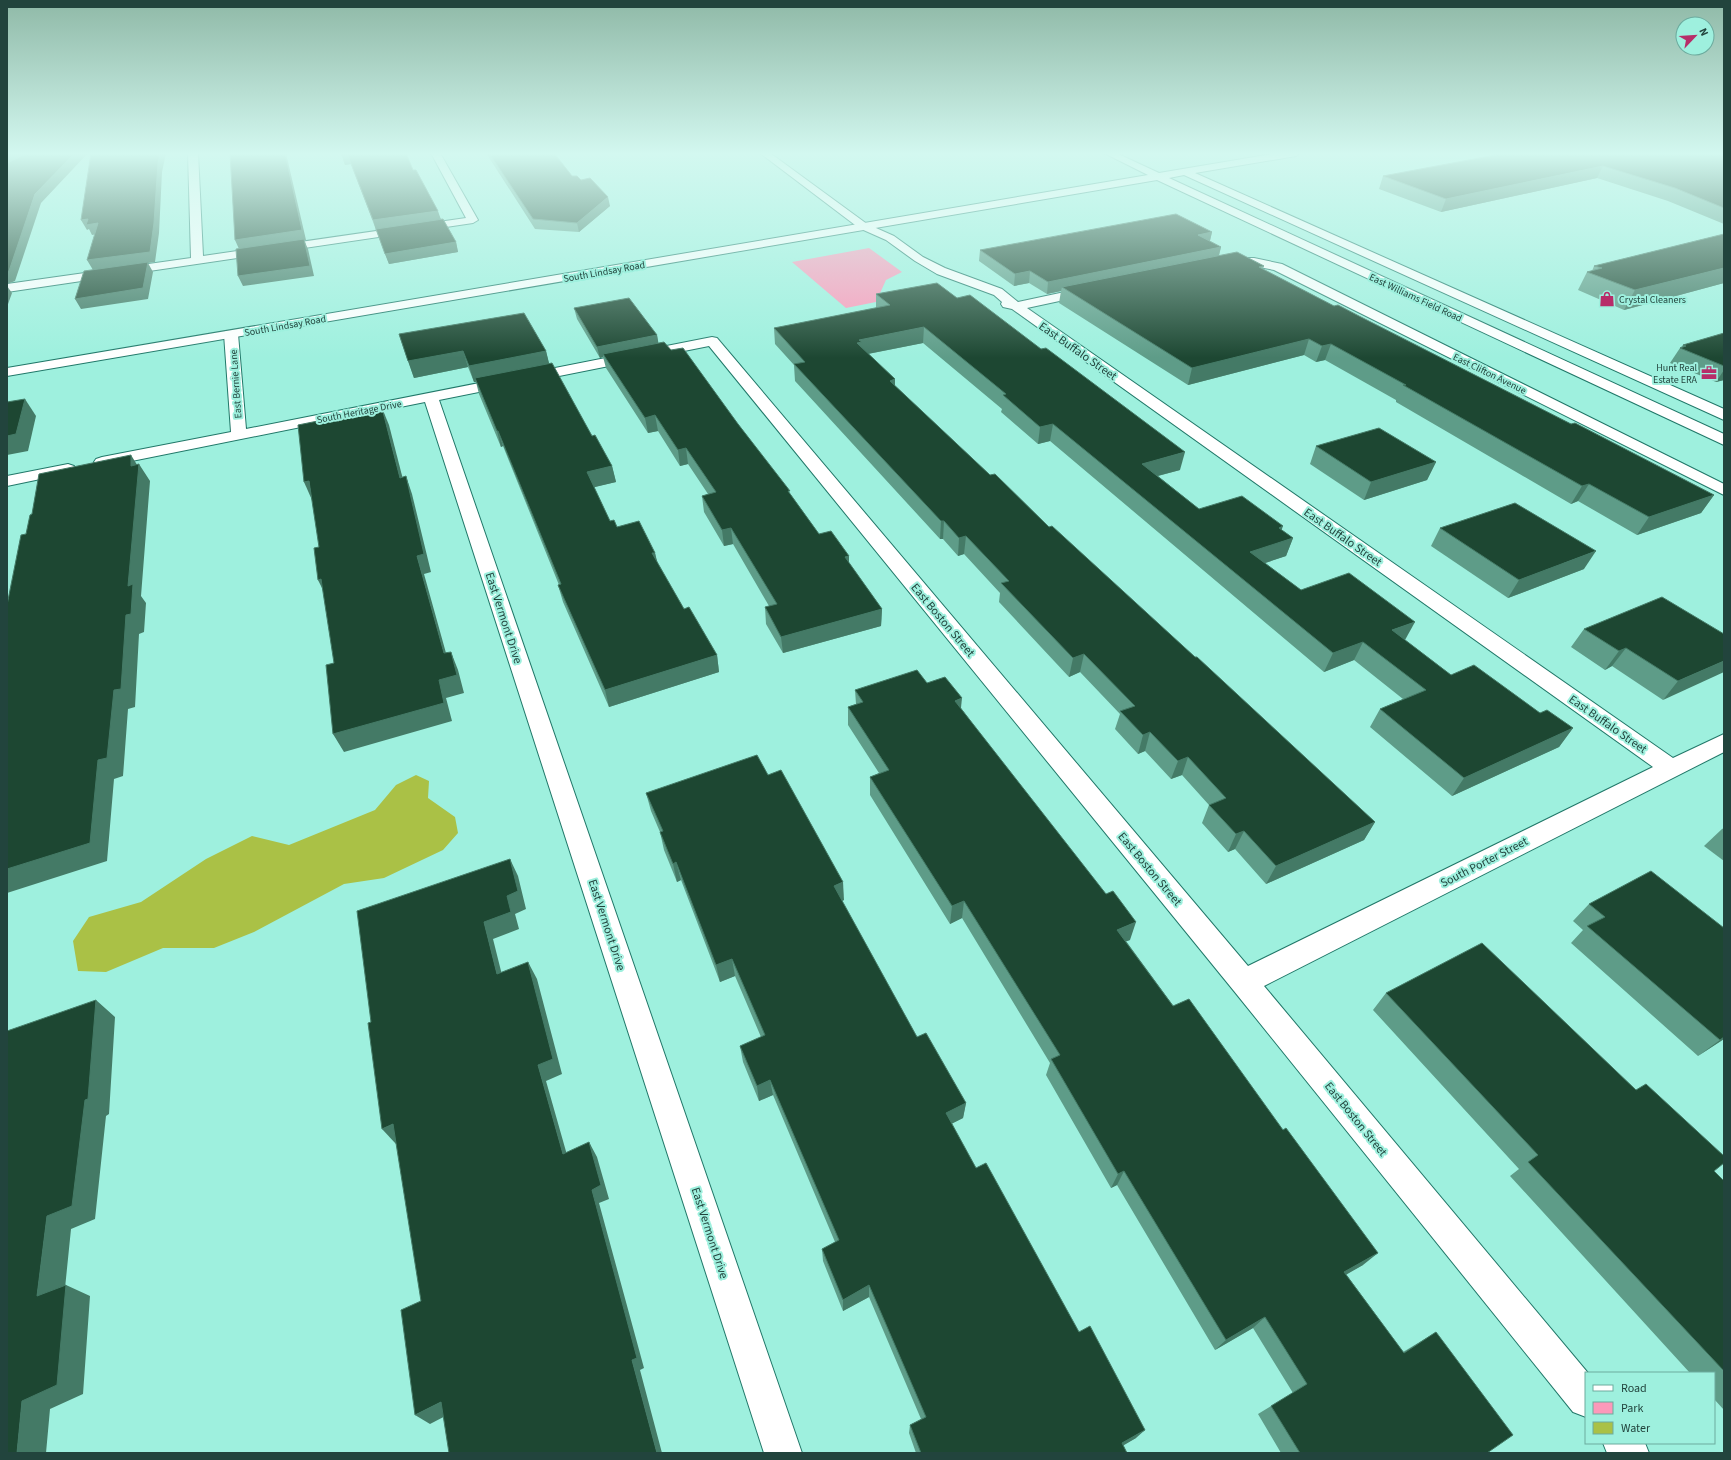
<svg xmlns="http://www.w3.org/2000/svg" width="1731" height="1460" font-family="'Source Sans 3',sans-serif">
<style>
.green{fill:#fc99ba}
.water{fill:#aac146}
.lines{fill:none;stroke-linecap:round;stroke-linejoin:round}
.minor-casing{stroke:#217869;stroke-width:2}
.secondary-casing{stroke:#217869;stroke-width:2}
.minor{fill:#fff;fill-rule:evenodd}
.secondary{fill:#fff;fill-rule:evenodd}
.wall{fill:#5e9c88}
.shaded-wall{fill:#447a66}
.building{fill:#1d4732;stroke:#447a66}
.labels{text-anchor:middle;stroke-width:4;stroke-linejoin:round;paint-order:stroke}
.far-street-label{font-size:10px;fill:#22443d;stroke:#9ef0de}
.far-poi-label{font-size:10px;fill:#22443d;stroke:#9ef0de;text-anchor:start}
.street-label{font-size:12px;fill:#22443d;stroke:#9ef0de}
</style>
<rect width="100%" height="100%" fill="#9ef0de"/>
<!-- green -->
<polygon class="green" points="869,248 902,272 886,280 876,302 846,308 792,262"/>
<!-- water -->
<polygon class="water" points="416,775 429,781 428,798 455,817 458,833 443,850 384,878 344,884 254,932 214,948 163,948 106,972 78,971 73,941 89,917 141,902 206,859 252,836 289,845 375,810 396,785"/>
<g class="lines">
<defs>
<g id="minor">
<polygon points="188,153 198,153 203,256 466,218 431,153 440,153 478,220 473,223 7,292 7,284 191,258"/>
<polygon points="760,153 770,153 867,224 894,236 923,257 945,268 1002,289 1018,302 1088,287 1092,288 1094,291 1092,294 1027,308 1673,758 1724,734 1724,752 1264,986 1588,1373 1586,1373 1586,1417 1573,1412 1234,991 709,346 439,400 802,1453 764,1453 425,402 102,467 96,465 94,462 96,459 102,457 231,432 224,334 226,331 236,331 238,334 246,429 712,337 717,338 1248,966 1653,767 1012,309 1003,307 1001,304 1002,302 994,295 937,274 915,261 886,240 859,228"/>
<polygon points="1228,258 1254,258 1282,264 1724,484 1724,495 1274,270 1254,266 1224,264 1222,262"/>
<polygon points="68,464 74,466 76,469 74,472 7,486 7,476"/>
<polygon points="1603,1443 1645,1443 1649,1453 1607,1453"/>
</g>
<polygon id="secondary" points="1104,153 1116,153 1159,173 1278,153 1300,153 1296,156 1195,173 1724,409 1724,420 1184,175 1169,178 1724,434 1724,445 1157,180 7,376 7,368 1148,175"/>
</defs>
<!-- minor casing -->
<use href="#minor" class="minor-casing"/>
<!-- secondary casing -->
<use href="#secondary" class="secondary-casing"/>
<!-- minor -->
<use href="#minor" class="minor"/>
<!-- secondary -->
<use href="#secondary" class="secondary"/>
</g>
<!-- wall -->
<g class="wall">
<polygon points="486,153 554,153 572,176 581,180 610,206 579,232 535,229"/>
<polygon points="1724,153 1724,224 1668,201 1597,178 1441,212 1379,189 1383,176"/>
<polygon points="342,156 413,170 441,219 456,242 458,252 389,264 351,164 345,165"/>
<polygon points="1212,232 1210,241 1221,247 1219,256 1264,266 1263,269 1334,306 1714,495 1701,513 1637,535 1578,501 1571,504 1396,402 1396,400 1325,360 1316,362 1304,355 1188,385 1059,303 1061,291 1047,294 1029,283 1014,286 979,261 980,250"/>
<polygon points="1724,234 1724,283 1624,310 1578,290 1587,272 1592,271 1594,266"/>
<polygon points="876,294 1180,470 1158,476 1199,509 1282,530 1293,538 1286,556 1265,563 1301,590 1405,640 1451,675 1540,713 1573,728 1559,747 1452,796 1370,727 1380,709 1403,699 1354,660 1324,672 1050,441 1038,444 1001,412 1002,409 923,343 868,354 895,386 990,475 1049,527 1195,657 1375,822 1364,840 1266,884 1235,849 1228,852 1202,823 1209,805 1182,775 1171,779 1145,751 1138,754 1115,729 1120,714 1080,672 1069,677 999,602 1000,593 964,554 958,556 943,539 940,539 795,381 794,365 775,344 774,328 876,308"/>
<polygon points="574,308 657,335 658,343 671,350 738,424 791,495 819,534 849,563 882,609 881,626 783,653 766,624 765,607 769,606 733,544 724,546 704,512 702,496 708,494 688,464 680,466 658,431 648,433 606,368 603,357 600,358 577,319"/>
<polygon points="1724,333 1724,380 1716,382 1670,363 1680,348 1683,345"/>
<polygon points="399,334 546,351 549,364 592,436 612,466 616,482 594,487 610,521 617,527 655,553 657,563 684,609 717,655 719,672 609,707 563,602 558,585 559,585 503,446 501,447 479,394 476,382 474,382 468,367 414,378"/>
<polygon points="1316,446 1436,462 1427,480 1364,500 1310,464"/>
<polygon points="1440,528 1584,569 1508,598 1431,546"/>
<polygon points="1584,629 1724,634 1663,700 1612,666 1605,670 1571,647"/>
<polygon points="927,683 961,708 1130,940 1126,941 1363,1265 1346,1274 1403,1352 1418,1343 1436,1332 1487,1453 1281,1453 1258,1414 1293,1393 1253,1328 1215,1350 1117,1185 1111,1188 1046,1075 1050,1063 962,918 950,924 870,795 870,777 879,773 848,725 848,707 856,704 855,690"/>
<polygon points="768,775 844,900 842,901 917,1037 966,1103 963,1118 951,1124 976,1168 1136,1438 1123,1445 1127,1453 916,1453 909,1433 910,1425 921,1419 869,1297 843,1311 823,1261 822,1249 835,1242 773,1095 759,1101 743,1062 740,1046 761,1037 735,976 720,982 681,880 677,882 664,850 660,832 651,811 646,793"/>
<polygon points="1724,828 1724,861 1704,846 1722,829"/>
<polygon points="1589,904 1724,928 1724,1039 1698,1056 1571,943 1583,930 1573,921"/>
<polygon points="1386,993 1714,1171 1724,1181 1724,1410 1714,1399 1714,1373 1690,1373 1510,1176 1519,1169 1373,1010"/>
</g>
<!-- shaded-wall -->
<g class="shaded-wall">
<polygon points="9,153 31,153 7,165 7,154"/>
<polygon points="75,153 88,153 41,203 15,281 7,284 7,272 35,194"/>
<polygon points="160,153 166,153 162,172 159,233 155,262 148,263 153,272 148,299 81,309 75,299 93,270 87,260 158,163"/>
<polygon points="285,153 286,153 306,240 304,240 308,249 314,276 243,286 238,276 239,249 235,240"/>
<polygon points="342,156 348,156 351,164 345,165"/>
<polygon points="1603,166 1597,178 1441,212 1446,199"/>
<polygon points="608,197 610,206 579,232 577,223"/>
<polygon points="438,211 441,220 376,230 373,220"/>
<polygon points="88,219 98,223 103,233 92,235 89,229 87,230 81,220"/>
<polygon points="1212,232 1209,244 1198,235"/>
<polygon points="456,242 458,252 389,264 385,254"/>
<polygon points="1221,247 1218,258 1062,287 1061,291 1047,294 1048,282"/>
<polygon points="1724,268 1724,283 1624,310 1635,290"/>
<polygon points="1030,271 1029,283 1014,286 1015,274"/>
<polygon points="7,286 12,293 7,307"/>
<polygon points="924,327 923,343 862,355 857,343 859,340"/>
<polygon points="657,335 659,346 603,354 603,357 600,358 597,347"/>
<polygon points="1309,339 1304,355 1188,385 1192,368"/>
<polygon points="1331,344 1325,360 1316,362 1322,346"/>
<polygon points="463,351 468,367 414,378 408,361"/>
<polygon points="546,351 550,367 475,378 476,382 474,382 469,366"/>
<polygon points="1724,370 1724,380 1716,382"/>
<polygon points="895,379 895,396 890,381"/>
<polygon points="25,399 36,416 28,451 7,455 7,436"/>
<polygon points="382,408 389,425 407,495 400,478"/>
<polygon points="655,415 658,431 648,433 645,418"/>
<polygon points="1053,424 1050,441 1038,444 1040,427"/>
<polygon points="497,431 498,431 503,446 501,447"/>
<polygon points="686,448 688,464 680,466 678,450"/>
<polygon points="1185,452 1180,470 1138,481 1142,464"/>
<polygon points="131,455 139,468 139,464 150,481 141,596 146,603 144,632 139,634 135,707 128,709 123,776 114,779 107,861 7,893 7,869 98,760 114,690 126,615 128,586 131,466"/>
<polygon points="1436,462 1427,480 1364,500 1371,482"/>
<polygon points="612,466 616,482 591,488 587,472"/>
<polygon points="406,476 412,494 431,572 424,574 451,671 444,653 417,556"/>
<polygon points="309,481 312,500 304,482"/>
<polygon points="1589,484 1578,501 1571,504 1582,486"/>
<polygon points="1714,495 1701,513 1637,535 1649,517"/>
<polygon points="941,521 944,521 943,539 940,539"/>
<polygon points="1283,526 1277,543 1293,538 1286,556 1244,570 1250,552 1279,528"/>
<polygon points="731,528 733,544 724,546 722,530"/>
<polygon points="966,536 964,554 958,556 959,538"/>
<polygon points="1596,551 1584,569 1508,598 1519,580"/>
<polygon points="652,553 655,553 659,569"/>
<polygon points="849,556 849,572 845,557"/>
<polygon points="321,579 327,598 318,580"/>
<polygon points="882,609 881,626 783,653 781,637"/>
<polygon points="1415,622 1405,640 1383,649 1392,630"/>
<polygon points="1363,642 1354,660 1324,672 1333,653"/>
<polygon points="1626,648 1612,666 1605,670 1619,651"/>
<polygon points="451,652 458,670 464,693 446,698 452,721 344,752 333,734 439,680"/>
<polygon points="1084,654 1080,672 1069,677 1073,658"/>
<polygon points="717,655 719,672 609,707 605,690"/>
<polygon points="1724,661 1724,672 1663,700 1678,681"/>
<polygon points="962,698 960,717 955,701"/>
<polygon points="1573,728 1559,747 1452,796 1464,778"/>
<polygon points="1150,732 1145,751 1138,754 1143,735"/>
<polygon points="1188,757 1182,775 1171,779 1178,761"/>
<polygon points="1375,822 1364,840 1266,884 1276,866"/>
<polygon points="1244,831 1235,849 1228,852 1236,834"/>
<polygon points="510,859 518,876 526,909 515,914 519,929 493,939 506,991 497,974 484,922"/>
<polygon points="676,862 681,880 677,882 673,864"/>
<polygon points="843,882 844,900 834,904 834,886"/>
<polygon points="964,901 962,918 950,924 952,906"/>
<polygon points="1136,922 1130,940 1111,947 1117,930"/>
<polygon points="732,959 735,976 720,982 716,965"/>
<polygon points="528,962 537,979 562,1074 546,1081 571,1169 563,1154 538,1065"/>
<polygon points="96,1000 115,1017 109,1114 106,1116 95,1219 71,1229 63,1308 37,1296 47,1216"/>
<polygon points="1724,1037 1724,1039 1698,1056 1720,1040"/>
<polygon points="770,1080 773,1095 759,1101 757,1086"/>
<polygon points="966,1103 963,1118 943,1128 946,1113"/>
<polygon points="393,1124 406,1139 396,1144 382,1129"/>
<polygon points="589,1142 597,1157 609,1199 599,1203 644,1368 640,1370 662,1453 657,1453 632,1360 592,1190"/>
<polygon points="1124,1171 1117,1185 1111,1188 1118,1174"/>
<polygon points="1378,1253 1363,1265 1330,1284 1344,1272"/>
<polygon points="66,1285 90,1296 83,1394 50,1409 46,1453 17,1453 22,1401"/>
<polygon points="869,1285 869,1297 843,1311 843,1300"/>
<polygon points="1265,1317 1253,1328 1215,1350 1226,1340"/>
<polygon points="441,1402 455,1411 430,1424 415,1415"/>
<polygon points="1145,1430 1136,1438 1114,1451 1122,1443"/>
</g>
<!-- building -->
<g class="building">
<polygon points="28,153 75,153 35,194 9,271 7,272 7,163"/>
<polygon points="91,153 160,153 158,163 154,223 150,252 87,260 98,223 86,225 88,219 81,220"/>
<polygon points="230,153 285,153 302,230 235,240"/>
<polygon points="342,153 406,153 413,170 416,170 438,211 373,220 348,156 342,156"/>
<polygon points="489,153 554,153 572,176 577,176 581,180 590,178 608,197 577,223 533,219"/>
<polygon points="1506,153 1724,153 1724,208 1675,188 1603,166 1446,199 1383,176"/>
<polygon points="1176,214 1212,232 1198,235 1221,247 1048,282 1030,271 1015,274 980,250"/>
<polygon points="443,219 456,242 385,254 376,229"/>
<polygon points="1724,234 1724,268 1635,290 1587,272 1602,268 1594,266"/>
<polygon points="304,239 310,266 238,276 236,249"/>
<polygon points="1237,252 1264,266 1259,267 1334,306 1338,305 1359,316 1571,424 1575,423 1714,495 1649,517 1589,484 1582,486 1403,385 1406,385 1331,344 1322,346 1309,339 1192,368 1062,287"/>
<polygon points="148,262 143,288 75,299 84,271"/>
<polygon points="937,283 957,298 970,295 1041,349 1046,348 1185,452 1142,464 1199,509 1242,496 1283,526 1279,528 1293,538 1250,552 1301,590 1349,573 1415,622 1392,630 1451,675 1474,665 1540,713 1547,710 1573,728 1464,778 1380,709 1426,690 1363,642 1333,653 1053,424 1040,427 1003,395 1006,394 924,327 859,340 862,342 857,343 895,379 890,381 990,475 995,474 1049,527 1052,526 1195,657 1197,657 1375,822 1276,866 1244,831 1236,834 1209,805 1226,798 1188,757 1178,761 1150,732 1143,735 1120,711 1135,706 1084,654 1073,658 1001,583 1009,581 966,536 959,538 944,521 941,521 794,364 805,362 774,328 890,305 876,294"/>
<polygon points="629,298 657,335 597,347 574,308"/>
<polygon points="524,313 546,351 469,366 463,351 408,361 399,334"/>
<polygon points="1724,333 1724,366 1680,348 1686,346 1683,345"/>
<polygon points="664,342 671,350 683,348 738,424 790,491 788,491 819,534 831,531 849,556 845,557 882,609 781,637 765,607 777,604 731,528 722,530 702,496 716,492 686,448 678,450 655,415 645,418 603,354"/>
<polygon points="552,363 592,436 595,435 612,466 587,472 610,521 614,520 617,527 639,521 655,553 652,553 684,609 689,607 717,655 605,690 558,585 561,584 498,431 497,431 475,378"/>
<polygon points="25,399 16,434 7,436 7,402"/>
<polygon points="382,408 400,478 406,476 424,554 417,556 444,653 451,652 457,675 439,680 444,703 333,734 326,665 334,663 321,579 318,580 314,548 319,547 309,481 304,482 298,425"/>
<polygon points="1379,428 1436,462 1371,482 1316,446"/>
<polygon points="131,455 131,466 139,464 128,586 133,584 131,614 126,615 121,689 114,690 107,758 98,760 90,843 7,869 7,605 21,535 26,534 30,515 32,514 39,474"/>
<polygon points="1515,503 1596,551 1519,580 1440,528"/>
<polygon points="1662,597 1724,634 1724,661 1678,681 1626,648 1619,651 1584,629"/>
<polygon points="917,670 927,683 945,677 962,698 955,701 1106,894 1113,891 1136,922 1117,930 1173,1006 1189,999 1283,1130 1286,1128 1378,1253 1344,1272 1404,1353 1436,1332 1513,1435 1487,1453 1300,1453 1271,1406 1307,1384 1265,1317 1226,1340 1124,1171 1118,1174 1051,1059 1060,1055 964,901 952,906 870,777 889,770 848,707 863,702 855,690"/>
<polygon points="757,755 768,775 781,770 843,882 834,886 917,1037 926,1033 966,1103 946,1113 976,1168 986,1163 1079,1332 1090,1326 1145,1430 1122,1443 1127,1453 921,1453 910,1425 926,1417 869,1285 843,1300 822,1249 839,1240 770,1080 757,1086 740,1046 765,1035 732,959 716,965 676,862 673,864 660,832 663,831 646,793"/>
<polygon points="510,859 518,891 507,896 511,912 484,922 497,974 528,962 553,1059 538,1065 563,1154 589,1142 601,1185 592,1190 637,1358 632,1360 657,1453 449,1453 441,1402 415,1415 401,1310 421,1301 393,1124 382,1129 368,1023 371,1022 357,911"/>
<polygon points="1651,871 1724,928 1724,1037 1720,1040 1587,926 1605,917 1589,904"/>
<polygon points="1482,943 1636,1090 1646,1084 1724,1156 1724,1163 1714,1171 1724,1181 1724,1371 1528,1162 1538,1155 1386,993"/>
<polygon points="96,1000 88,1099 85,1100 72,1206 47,1216 37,1296 66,1285 57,1385 22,1401 17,1453 7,1453 7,1031"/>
</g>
<!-- sky -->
<linearGradient id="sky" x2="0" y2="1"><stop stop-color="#8fb9a7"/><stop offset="0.43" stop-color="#d3f8f0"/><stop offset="1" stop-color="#d3f8f0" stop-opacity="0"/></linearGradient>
<rect width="1731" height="358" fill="url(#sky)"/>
<!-- icons -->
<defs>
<symbol id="shop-bare" viewBox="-9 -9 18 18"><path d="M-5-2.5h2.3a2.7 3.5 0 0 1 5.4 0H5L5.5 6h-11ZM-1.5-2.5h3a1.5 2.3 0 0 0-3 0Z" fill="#b72d69" stroke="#9ef0de" stroke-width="2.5" paint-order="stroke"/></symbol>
<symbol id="office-bare" viewBox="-9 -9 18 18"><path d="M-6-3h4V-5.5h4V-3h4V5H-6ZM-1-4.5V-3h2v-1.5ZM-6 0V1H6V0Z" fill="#b72d69" stroke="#9ef0de" stroke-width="2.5" paint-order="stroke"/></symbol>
</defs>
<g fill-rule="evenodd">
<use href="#shop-bare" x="1596" y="288" width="22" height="22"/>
<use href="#office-bare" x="1698" y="362" width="22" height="22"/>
</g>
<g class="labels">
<!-- far-street labels -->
<g class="far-street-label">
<text transform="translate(604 271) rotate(-10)" y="4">South Lindsay Road</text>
<text transform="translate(1416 297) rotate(25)" y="4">East Williams Field Road</text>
<text transform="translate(285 325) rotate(-10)" y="4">South Lindsay Road</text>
<text transform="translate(1490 373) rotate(26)" y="4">East Clifton Avenue</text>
<text transform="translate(235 384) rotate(-94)" y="4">East Bernie Lane</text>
<text transform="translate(359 411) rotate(-11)" y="4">South Heritage Drive</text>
</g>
<!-- far-poi labels -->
<g class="far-poi-label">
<text x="1619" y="303">Crystal Cleaners</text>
<text x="1697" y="371" text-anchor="end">Hunt Real<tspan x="1697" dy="12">Estate ERA</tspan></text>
</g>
<!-- street labels -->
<g class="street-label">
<text transform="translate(1078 351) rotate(35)" y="4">East Buffalo Street</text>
<text transform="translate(1343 537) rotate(35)" y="4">East Buffalo Street</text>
<text transform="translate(504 618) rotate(72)" y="4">East Vermont Drive</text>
<text transform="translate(943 620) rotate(50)" y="4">East Boston Street</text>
<text transform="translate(1608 724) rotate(35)" y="4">East Buffalo Street</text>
<text transform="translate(1484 862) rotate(-27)" y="4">South Porter Street</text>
<text transform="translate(1150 869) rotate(50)" y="4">East Boston Street</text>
<text transform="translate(607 925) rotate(72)" y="4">East Vermont Drive</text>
<text transform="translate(1356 1119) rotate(51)" y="4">East Boston Street</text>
<text transform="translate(710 1233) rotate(72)" y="4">East Vermont Drive</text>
</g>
</g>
<!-- border -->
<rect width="1731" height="1460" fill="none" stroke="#22443d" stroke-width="16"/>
<!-- legend -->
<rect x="1585" y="1372" width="130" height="72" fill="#9ef0de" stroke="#6cab9e"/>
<rect x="1593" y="1385" width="20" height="6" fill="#ffffff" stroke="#6cab9e"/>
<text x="1621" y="1392" font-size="12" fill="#22443d">Road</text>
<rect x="1593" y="1402" width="20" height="12" fill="#fc99ba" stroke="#6cab9e"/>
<text x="1621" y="1412" font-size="12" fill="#22443d">Park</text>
<rect x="1593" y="1422" width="20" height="12" fill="#aac146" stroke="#6cab9e"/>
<text x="1621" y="1432" font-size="12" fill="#22443d">Water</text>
<!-- north arrow -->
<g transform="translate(1695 36) rotate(65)"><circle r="19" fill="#9ef0de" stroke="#6cab9e"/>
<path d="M0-3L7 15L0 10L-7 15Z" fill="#b72d69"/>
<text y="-6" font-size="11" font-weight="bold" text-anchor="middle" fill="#22443d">N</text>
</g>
</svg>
